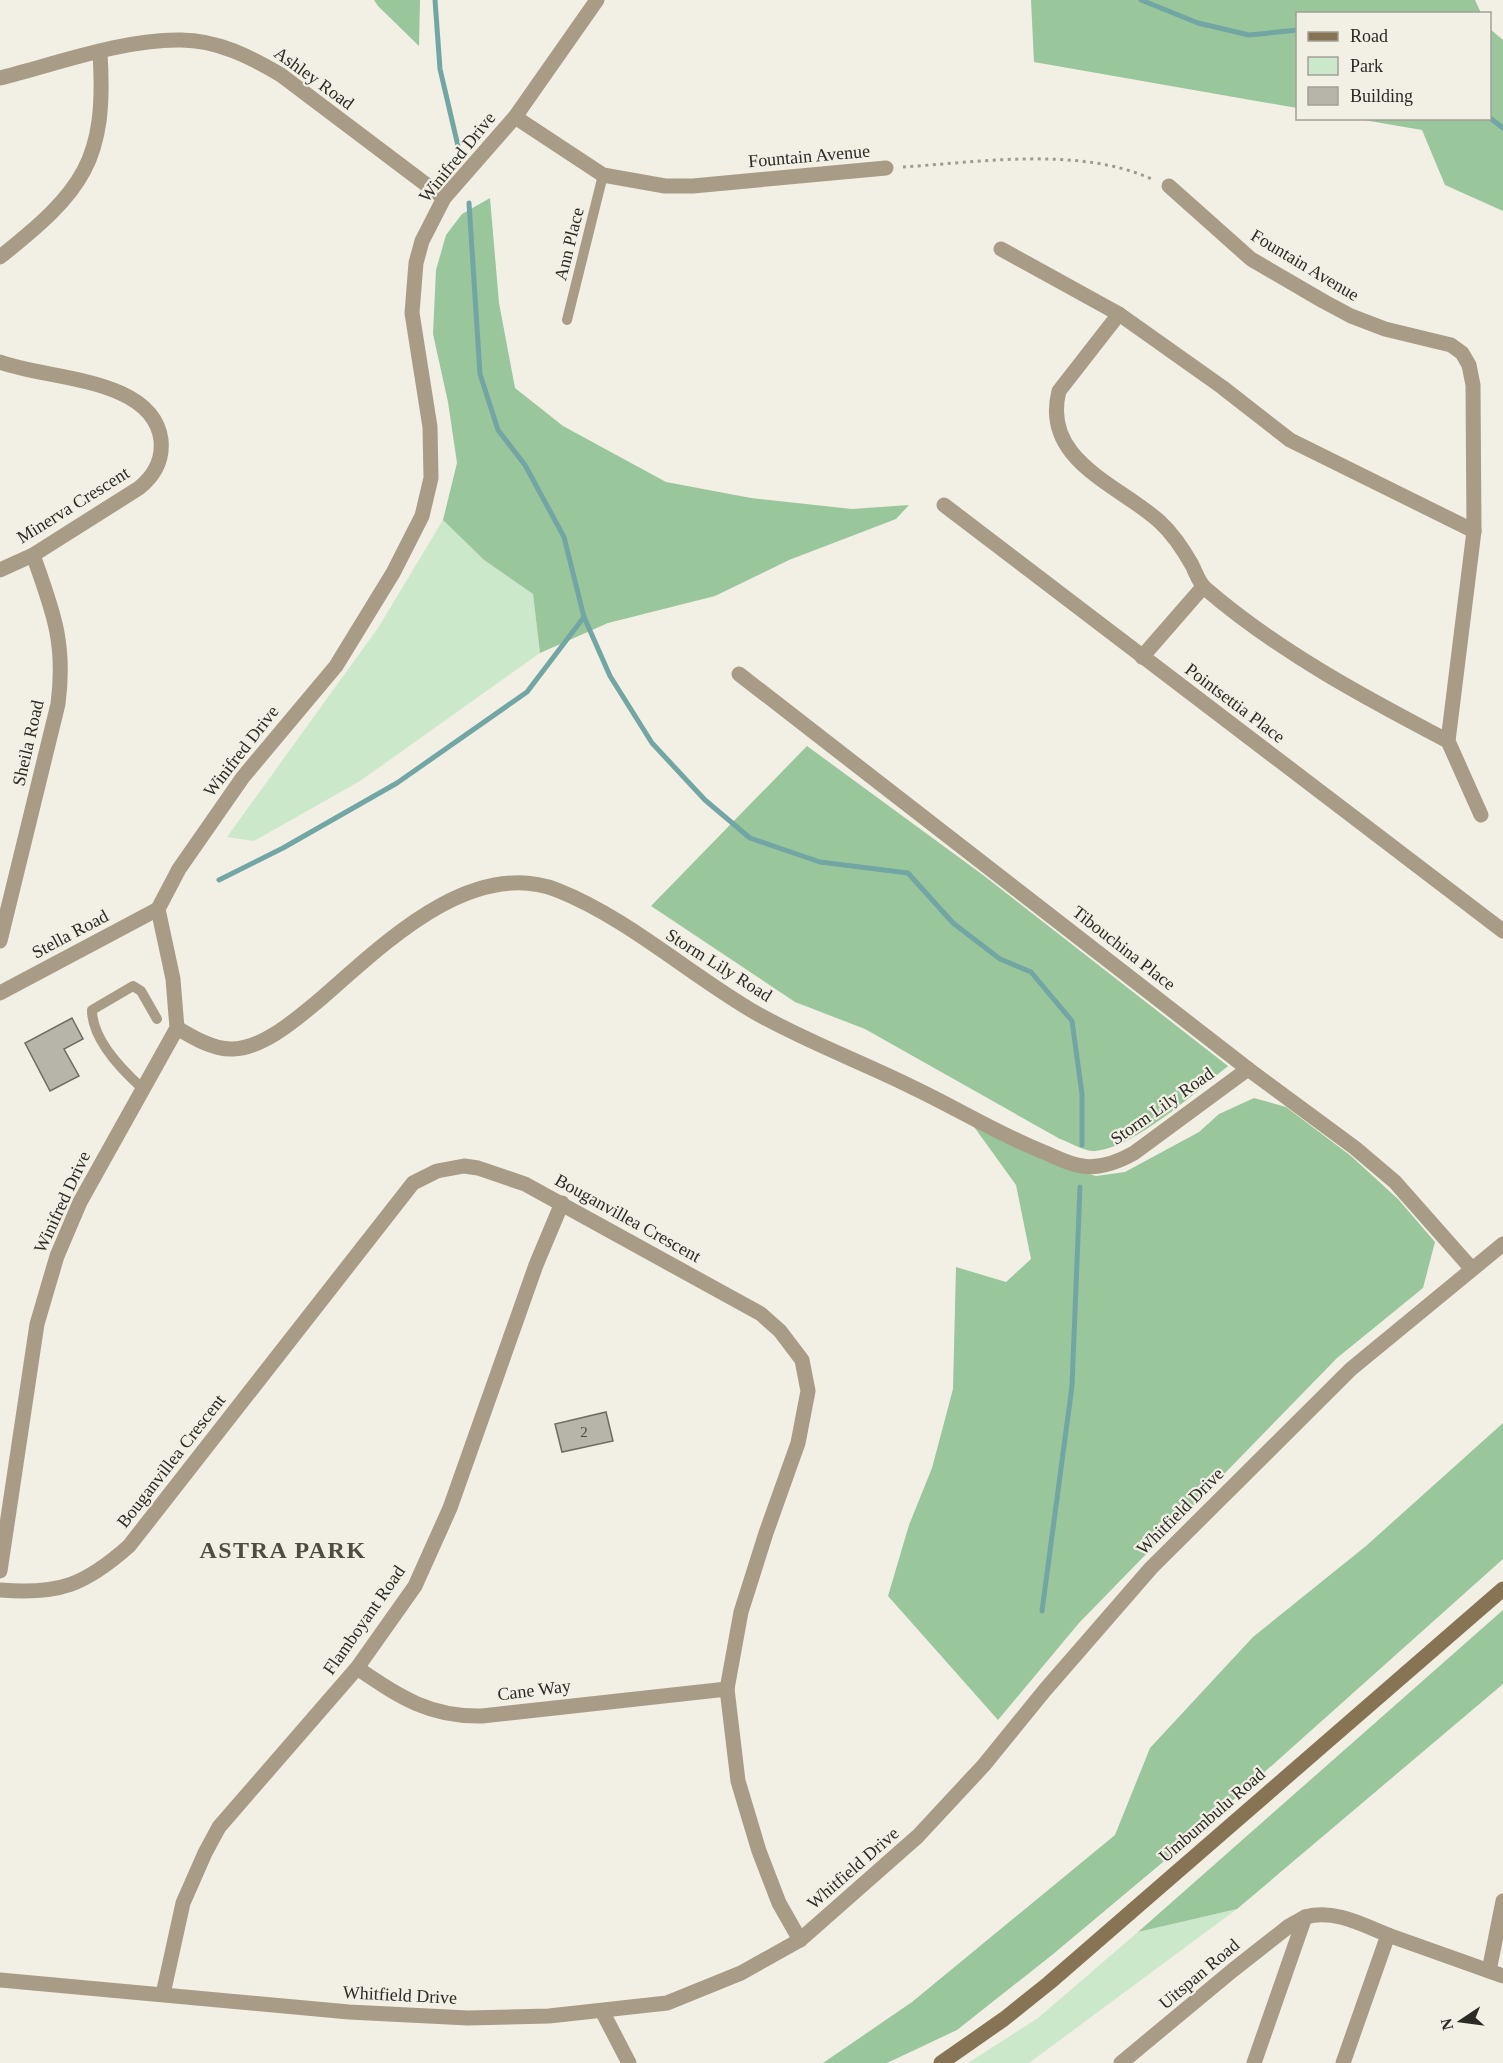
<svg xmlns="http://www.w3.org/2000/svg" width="1503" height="2063" font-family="Georgia,serif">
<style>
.green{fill:#cbe8cb}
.forest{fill:#9ac69c}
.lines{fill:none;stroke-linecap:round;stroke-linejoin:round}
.stream{stroke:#72a6a4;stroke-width:5}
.building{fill:#b7b4a9;stroke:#6e6c62;stroke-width:1.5}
.path{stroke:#9e9b93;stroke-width:3;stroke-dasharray:3 4.5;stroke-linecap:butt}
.lane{stroke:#a89c87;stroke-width:10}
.street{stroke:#a89c87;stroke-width:15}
.secondary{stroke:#867454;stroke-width:15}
.labels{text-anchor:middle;stroke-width:4.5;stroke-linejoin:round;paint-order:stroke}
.number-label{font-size:15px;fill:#4e4c47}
.street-label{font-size:18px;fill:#2b2a26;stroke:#f2efe4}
.district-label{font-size:24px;font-weight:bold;letter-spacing:1.5px;fill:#4f4c43;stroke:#f2efe4}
</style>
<rect width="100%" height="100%" fill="#f2efe4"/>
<!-- green -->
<g class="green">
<polygon points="443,520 484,560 533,594 540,653 360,781 254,841 227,837 378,628"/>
<polygon points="1237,1909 1029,2063 968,2063 1038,2018 1138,1932"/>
</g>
<!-- forest -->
<g class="forest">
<polygon points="374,0 420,0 419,46 378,6"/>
<polygon points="1031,0 1475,0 1481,13 1298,14 1297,108 1034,62"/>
<polygon points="1490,29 1503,40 1503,211 1445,185 1422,130 1358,119 1490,118"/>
<polygon points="490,198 499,303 515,388 563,426 666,482 751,498 852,509 909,505 896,519 789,560 715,596 608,623 540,653 533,594 484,560 443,520 457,463 448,402 433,334 436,270 446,235 462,214"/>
<path d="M807,746L983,875L1228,1066C1197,1091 1134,1148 1095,1151C1085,1152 1069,1142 1060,1139L865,1029L795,1002L651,906Z"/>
<polygon points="1254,1098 1286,1107 1351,1156 1398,1199 1435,1242 1423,1288 1337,1358 1079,1623 998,1720 888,1596 909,1525 932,1468 953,1389 956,1267 1006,1282 1031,1259 1016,1185 972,1124 1048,1162 1096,1176 1125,1172 1199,1132 1219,1114"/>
<polygon points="1503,1423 1503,1559 1175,1852 1052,1955 957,2030 887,2063 823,2063 912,2002 1115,1835 1150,1748 1253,1637 1366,1546"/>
<polygon points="1503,1610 1503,1684 1237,1909 1138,1932"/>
</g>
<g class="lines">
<!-- stream -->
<g class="stream">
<polyline points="435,0 440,69 458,146"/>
<polyline points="1141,0 1198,23 1249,35 1298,30"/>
<polyline points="1490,118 1503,128"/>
<polyline points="469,203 480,374 498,430 525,465 564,537 584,617 610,676 652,743 705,800 750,838 820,862 908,873 953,923 1000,959 1031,972 1072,1021 1082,1094 1082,1145"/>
<polyline points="219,880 283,848 397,783 527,692 584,617"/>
<polyline points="1042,1611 1072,1386 1080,1187"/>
</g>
</g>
<!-- building -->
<g class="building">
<polygon points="72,1018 83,1039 64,1049 79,1076 50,1091 25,1043"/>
<polygon points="606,1412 613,1441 562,1452 555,1424"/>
</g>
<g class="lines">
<!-- path -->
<path class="path" d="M903,167C981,162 1081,146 1154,180"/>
<!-- lane -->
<g class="lane">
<polyline points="567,320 603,175"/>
<path d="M142,1088C122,1070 92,1039 92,1010L133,986L141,991L157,1019"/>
</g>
<!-- street -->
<g class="street">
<path d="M0,78C56,64 123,39 181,40C217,40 251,57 281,75L444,198"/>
<polyline points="515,117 603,175 665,186 693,186 886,168"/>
<polyline points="1169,186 1251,259 1323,301 1351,316 1385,329 1451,345 1462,353 1469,365 1473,385 1474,531 1448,741 1481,815"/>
<polyline points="1001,249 1119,314 1222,387 1290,440 1474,531"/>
<path d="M0,257C83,191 107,161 100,53"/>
<path d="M1119,314L1059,391C1041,461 1120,485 1160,522C1173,534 1183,549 1192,565C1196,573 1199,583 1206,589C1278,651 1364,697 1448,741"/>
<path d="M0,362C48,380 153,377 161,440C163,460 154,476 139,488L33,555L0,570"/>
<polyline points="944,505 1503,931"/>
<polyline points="1142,657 1203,587"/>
<polyline points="739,674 1248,1069 1355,1148 1395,1182 1471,1268"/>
<path d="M0,941L58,704C66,643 53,611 33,555"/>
<polyline points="0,993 158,909"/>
<path d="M177,1028C192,1037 214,1050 233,1049C263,1048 294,1021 317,1002C378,950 468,856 557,890C628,918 690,975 756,1013C807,1042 862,1062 914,1088C956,1108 997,1133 1041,1151C1054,1156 1068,1164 1082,1166C1100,1169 1118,1162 1134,1153L1248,1069"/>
<polyline points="0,1571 37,1324 57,1256 80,1202 177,1028 173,979 158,909 179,869 243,777 336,666 393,573 422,516 431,478 430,427 412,313 416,263 422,241 444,198 515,117 597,0"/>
<path d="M0,1590C59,1595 85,1585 129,1546L413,1183L437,1171L464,1166L478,1168L525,1184L761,1314L780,1331L802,1360L808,1391L798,1443L766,1533L741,1612L727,1689L738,1781L759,1851L779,1903L800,1940"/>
<path d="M357,1668C400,1697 429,1717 482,1716L727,1689"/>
<polyline points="1388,1935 1503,1976"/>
<polyline points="1489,1971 1503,1901"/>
<polyline points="0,1980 349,2012 468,2018 549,2016 667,2003 741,1973 800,1940 918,1836 984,1765 1045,1690 1151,1568 1351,1369 1503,1244"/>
<polyline points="163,1994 183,1903 205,1853 219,1827 357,1668 415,1586 450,1508 536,1265 562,1203"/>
<polyline points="602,2011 629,2063"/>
<polyline points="1121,2063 1233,1970 1289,1926 1305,1917"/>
<path d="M1254,2063L1305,1917C1334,1909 1361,1924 1388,1935L1343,2063"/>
</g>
<!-- secondary -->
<polyline class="secondary" points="941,2063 1004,2019 1049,1983 1503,1589"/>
</g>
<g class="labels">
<!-- number labels -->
<g class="number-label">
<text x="584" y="1437">2</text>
</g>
<!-- street labels -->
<g class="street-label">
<text transform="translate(314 78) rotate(36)" y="6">Ashley Road</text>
<text transform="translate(809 156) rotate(-5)" y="6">Fountain Avenue</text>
<text transform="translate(457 157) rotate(-51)" y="6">Winifred Drive</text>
<text transform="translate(569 244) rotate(-76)" y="6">Ann Place</text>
<text transform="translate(1305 265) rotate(31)" y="6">Fountain Avenue</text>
<text transform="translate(73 505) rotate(-32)" y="6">Minerva Crescent</text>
<text transform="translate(1235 703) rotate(37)" y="6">Pointsettia Place</text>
<text transform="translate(28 743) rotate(-77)" y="6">Sheila Road</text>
<text transform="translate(241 751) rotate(-52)" y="6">Winifred Drive</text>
<text transform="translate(70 934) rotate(-28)" y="6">Stella Road</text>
<text transform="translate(1124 948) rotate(38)" y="6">Tibouchina Place</text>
<text transform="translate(719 965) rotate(32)" y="6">Storm Lily Road</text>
<text transform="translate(1162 1106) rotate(-35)" y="6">Storm Lily Road</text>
<text transform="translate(62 1202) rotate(-65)" y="6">Winifred Drive</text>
<text transform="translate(628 1218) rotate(29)" y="6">Bouganvillea Crescent</text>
<text transform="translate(171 1461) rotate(-52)" y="6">Bouganvillea Crescent</text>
<text transform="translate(1180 1511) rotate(-45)" y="6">Whitfield Drive</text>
<text transform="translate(364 1620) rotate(-55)" y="6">Flamboyant Road</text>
<text transform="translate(534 1690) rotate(-7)" y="6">Cane Way</text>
<text transform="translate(1212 1815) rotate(-41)" y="6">Umbumbulu Road</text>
<text transform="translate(853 1868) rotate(-41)" y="6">Whitfield Drive</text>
<text transform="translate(1199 1974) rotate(-40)" y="6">Uitspan Road</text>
<text transform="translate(400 1995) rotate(3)" y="6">Whitfield Drive</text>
</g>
<!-- district labels -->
<g class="district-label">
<text x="283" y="1558">ASTRA PARK</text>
</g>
</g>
<!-- legend -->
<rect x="1296" y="12" width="195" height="108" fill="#f2efe4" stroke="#a2a098" stroke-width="1.5"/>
<rect x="1308" y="32" width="30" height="9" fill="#867454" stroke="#a2a098" stroke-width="1.5"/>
<text x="1350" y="42" font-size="18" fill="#2b2a26">Road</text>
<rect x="1308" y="57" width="30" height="18" fill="#cbe8cb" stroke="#a2a098" stroke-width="1.5"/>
<text x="1350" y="72" font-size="18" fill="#2b2a26">Park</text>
<rect x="1308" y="87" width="30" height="18" fill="#b7b4a9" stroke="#a2a098" stroke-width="1.5"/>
<text x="1350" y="102" font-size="18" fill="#2b2a26">Building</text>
<!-- north arrow -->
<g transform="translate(1461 2021) rotate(257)" stroke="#f2efe4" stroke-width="4.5" paint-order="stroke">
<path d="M0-4.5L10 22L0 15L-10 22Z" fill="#2b2a26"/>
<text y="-9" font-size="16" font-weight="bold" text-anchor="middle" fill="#2b2a26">N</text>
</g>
</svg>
